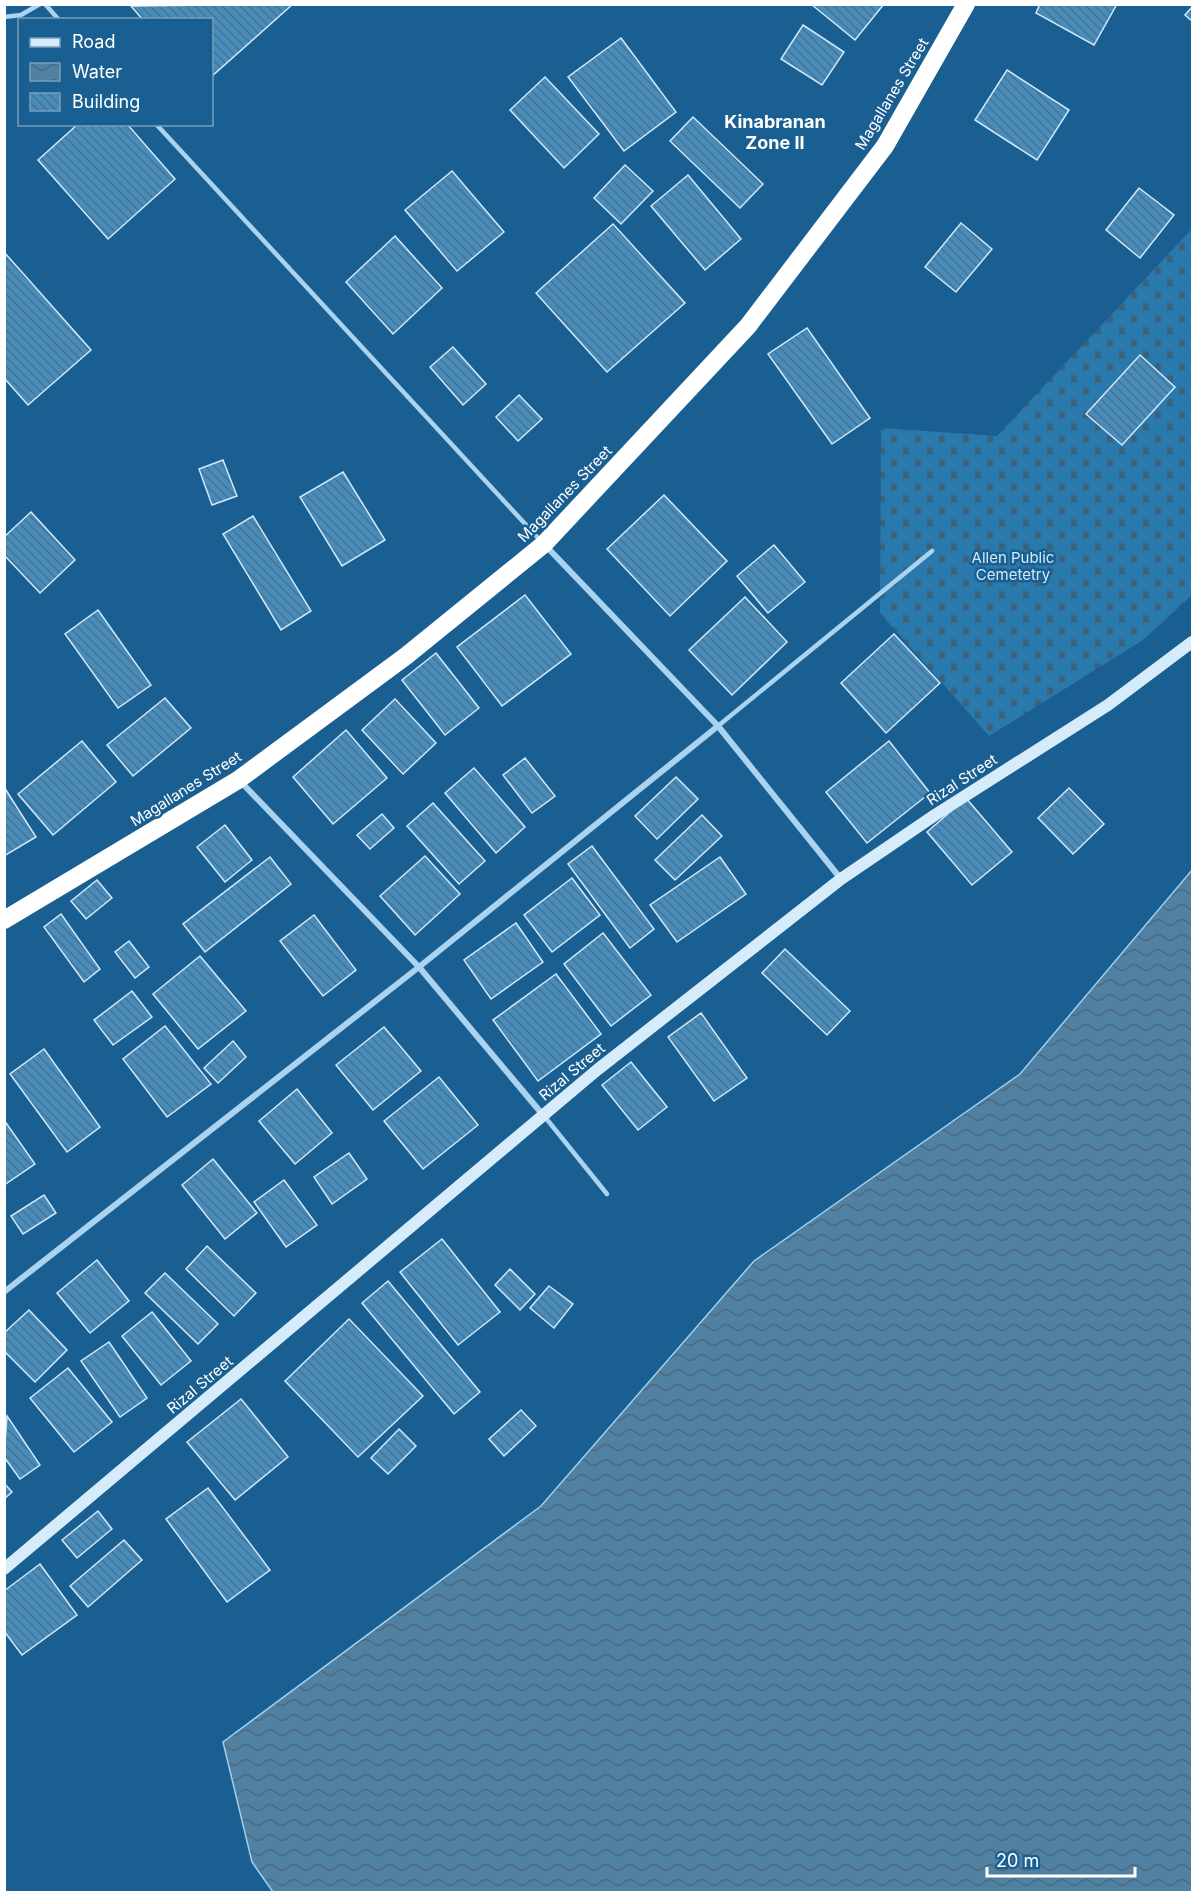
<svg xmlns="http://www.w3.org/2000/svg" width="1197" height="1897" font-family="Inter,sans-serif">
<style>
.cemetery{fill:url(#cemetery-stones)}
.water{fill:url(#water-waves);stroke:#9dd0f1;stroke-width:1.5}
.building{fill:url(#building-back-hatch);stroke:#d0e9fa;stroke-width:1.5}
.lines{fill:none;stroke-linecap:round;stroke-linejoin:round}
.lane{stroke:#aad3ef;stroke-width:4.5}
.street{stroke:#aad3ef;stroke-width:6}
.secondary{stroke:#d7ecfa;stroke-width:12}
.highway{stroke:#fff;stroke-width:18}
.labels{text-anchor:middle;stroke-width:5;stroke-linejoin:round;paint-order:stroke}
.street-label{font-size:15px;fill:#fff;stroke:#1a5f91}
.park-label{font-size:15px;fill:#d0e9fa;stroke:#1a5f91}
.quarter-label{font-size:18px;font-weight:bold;fill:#fff;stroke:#1a5f91}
</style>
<defs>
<pattern id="cemetery-stones" width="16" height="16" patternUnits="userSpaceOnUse" patternTransform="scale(1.5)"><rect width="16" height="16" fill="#2a79ad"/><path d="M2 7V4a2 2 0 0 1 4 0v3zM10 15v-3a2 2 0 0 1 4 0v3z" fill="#3b627c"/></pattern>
<pattern id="water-waves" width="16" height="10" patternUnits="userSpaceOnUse" patternTransform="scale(1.5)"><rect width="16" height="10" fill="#5080a2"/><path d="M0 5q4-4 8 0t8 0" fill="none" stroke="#4e697b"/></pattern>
<pattern id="building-back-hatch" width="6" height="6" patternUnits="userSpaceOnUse" patternTransform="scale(1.5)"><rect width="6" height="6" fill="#478cba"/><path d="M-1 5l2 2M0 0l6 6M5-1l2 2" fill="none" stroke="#49728e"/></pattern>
</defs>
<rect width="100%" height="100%" fill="#1a5f91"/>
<!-- cemetery -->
<polygon class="cemetery" points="1192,229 1192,595 1143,640 989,736 880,613 881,428 997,436"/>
<!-- water -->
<polygon class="water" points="1192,870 1192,1892 273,1892 252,1862 223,1742 541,1506 754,1261 1020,1074"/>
<!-- building -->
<g class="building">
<polygon points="293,4 212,76 212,20 143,20 131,6"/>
<polygon points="811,4 884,4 855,40"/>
<polygon points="1040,4 1117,4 1094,45 1036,13"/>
<polygon points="1192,7 1192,21 1185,15"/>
<polygon points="803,25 844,52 822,85 781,59"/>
<polygon points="621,38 676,112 624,151 568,77"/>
<polygon points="1007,70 1069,110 1037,160 975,120"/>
<polygon points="545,77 599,134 564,168 510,110"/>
<polygon points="693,117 763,184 740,208 670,141"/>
<polygon points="78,124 127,124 175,179 108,239 38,160"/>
<polygon points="625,165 653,191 621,224 594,198"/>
<polygon points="452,171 504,232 457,271 405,210"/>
<polygon points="688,175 741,239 705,270 651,206"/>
<polygon points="1139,188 1174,215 1140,258 1106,230"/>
<polygon points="961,223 992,249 956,292 925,267"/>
<polygon points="613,224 685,303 607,372 536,293"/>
<polygon points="395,236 442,288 393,334 346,282"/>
<polygon points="4,252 91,350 28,405 4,378"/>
<polygon points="807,328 870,418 832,444 768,354"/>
<polygon points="453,347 486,384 463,405 430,367"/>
<polygon points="1140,355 1175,387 1122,445 1086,414"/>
<polygon points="519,395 542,419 518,441 496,417"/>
<polygon points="223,460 237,496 212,505 199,469"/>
<polygon points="343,472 385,540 342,566 300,497"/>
<polygon points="664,495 727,561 670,616 607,549"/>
<polygon points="31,512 75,560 40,593 4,555 4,537"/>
<polygon points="253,516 311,611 281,630 223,534"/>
<polygon points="774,545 805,582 768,613 737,576"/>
<polygon points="525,595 571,654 502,706 457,647"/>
<polygon points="745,597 787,642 732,695 689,650"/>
<polygon points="98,610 151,685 118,708 65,634"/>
<polygon points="894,634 940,683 886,733 841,683"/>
<polygon points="436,653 479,708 445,735 402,680"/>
<polygon points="165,698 191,728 133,776 107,745"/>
<polygon points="395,699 436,743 403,774 362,730"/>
<polygon points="346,730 387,778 333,824 293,777"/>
<polygon points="82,741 116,782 53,835 18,794"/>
<polygon points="889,741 930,793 867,843 826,792"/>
<polygon points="525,758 555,796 532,813 503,775"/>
<polygon points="474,768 525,827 496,853 445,793"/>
<polygon points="676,777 698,799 657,839 635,816"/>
<polygon points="4,787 36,837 4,856"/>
<polygon points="1069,788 1104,824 1073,854 1038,818"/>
<polygon points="966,798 1012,852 972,885 927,832"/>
<polygon points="433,803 485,861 459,884 407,826"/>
<polygon points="382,814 394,828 370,849 357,835"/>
<polygon points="702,815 722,836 675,880 655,860"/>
<polygon points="225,825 252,860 225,882 197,847"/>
<polygon points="592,846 654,929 630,948 568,864"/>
<polygon points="425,856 460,894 415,935 380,896"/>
<polygon points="270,857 291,884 205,952 183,924"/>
<polygon points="720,857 746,894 677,942 650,905"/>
<polygon points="572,878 600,915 552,952 524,915"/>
<polygon points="97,880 112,898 86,919 71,901"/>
<polygon points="61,914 100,969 84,982 44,927"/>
<polygon points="314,915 356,970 323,996 280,941"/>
<polygon points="516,923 543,962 491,999 464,960"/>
<polygon points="603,933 651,995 611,1026 564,964"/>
<polygon points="129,941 149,967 135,978 115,952"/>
<polygon points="785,949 850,1011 827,1035 762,973"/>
<polygon points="200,956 246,1011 198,1049 153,994"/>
<polygon points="556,974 601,1034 538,1081 493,1020"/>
<polygon points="132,991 152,1017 113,1045 94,1020"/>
<polygon points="701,1013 747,1078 714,1101 668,1037"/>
<polygon points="165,1026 211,1084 167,1117 123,1059"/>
<polygon points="384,1027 421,1071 373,1110 336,1065"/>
<polygon points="233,1041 246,1057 218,1083 204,1068"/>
<polygon points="44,1049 100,1127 67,1152 10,1074"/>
<polygon points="631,1062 667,1107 638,1130 602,1085"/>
<polygon points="439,1077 478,1125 423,1169 384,1121"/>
<polygon points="297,1089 332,1133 295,1164 259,1121"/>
<polygon points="4,1120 35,1164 4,1185"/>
<polygon points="349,1153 367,1179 332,1204 314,1177"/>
<polygon points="213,1159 257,1213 225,1239 182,1185"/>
<polygon points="284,1180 317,1225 286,1247 254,1202"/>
<polygon points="44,1195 56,1213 23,1234 11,1216"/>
<polygon points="442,1239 500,1312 458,1345 400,1272"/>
<polygon points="207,1246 256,1293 234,1316 186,1269"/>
<polygon points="97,1260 129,1301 90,1333 57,1293"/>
<polygon points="510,1269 535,1294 520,1310 495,1285"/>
<polygon points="165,1273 218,1324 198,1344 145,1293"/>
<polygon points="388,1281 480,1392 454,1414 362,1303"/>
<polygon points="549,1286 573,1304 554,1328 530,1308"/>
<polygon points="29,1310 67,1350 35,1382 4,1351 4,1333"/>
<polygon points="152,1312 191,1361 161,1385 122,1336"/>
<polygon points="349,1319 423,1396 358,1457 285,1381"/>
<polygon points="109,1342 147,1398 120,1417 81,1361"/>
<polygon points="68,1368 112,1422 74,1452 30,1398"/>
<polygon points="241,1399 288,1457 235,1500 187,1442"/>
<polygon points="521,1410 536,1426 504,1456 489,1439"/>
<polygon points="7,1416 40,1465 20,1479 4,1457"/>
<polygon points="399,1429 416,1446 388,1474 371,1458"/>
<polygon points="4,1483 12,1492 4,1499"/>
<polygon points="208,1488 270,1570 227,1602 166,1519"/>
<polygon points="98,1511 112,1529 77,1558 62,1540"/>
<polygon points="124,1540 142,1560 88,1607 70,1586"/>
<polygon points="40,1564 77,1615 22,1655 4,1631 4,1591"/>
</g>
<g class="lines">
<!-- lane -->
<g class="lane">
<polyline points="45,4 59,20"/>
<polyline points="4,17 21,15 40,4"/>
<polyline points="156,124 540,540"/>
<polyline points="718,726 932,551"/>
<polyline points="545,1117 607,1194"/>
</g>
<!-- street -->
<g class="street">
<polyline points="545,545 718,726 841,879"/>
<polyline points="240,781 419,967 543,1115"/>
<polyline points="4,1292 419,967 718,726"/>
</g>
<!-- secondary -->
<polyline class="secondary" points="4,1569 597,1070 841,879 935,815 1108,705 1192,642"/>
<!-- highway -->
<polyline class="highway" points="4,920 238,780 406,656 544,544 748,326 885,146 966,4"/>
</g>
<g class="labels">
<!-- street labels -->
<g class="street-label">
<text transform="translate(892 94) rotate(-59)" y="5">Magallanes Street</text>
<text transform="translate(565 494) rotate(-46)" y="5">Magallanes Street</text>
<text transform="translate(962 780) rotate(-33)" y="5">Rizal Street</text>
<text transform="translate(186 789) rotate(-32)" y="5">Magallanes Street</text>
<text transform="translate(572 1072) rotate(-40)" y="5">Rizal Street</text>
<text transform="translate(200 1385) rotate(-40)" y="5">Rizal Street</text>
</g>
<!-- park labels -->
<g class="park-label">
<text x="1013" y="563">Allen Public<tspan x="1013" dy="17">Cemetetry</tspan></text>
</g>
<!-- quarter labels -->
<g class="quarter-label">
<text x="775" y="128">Kinabranan<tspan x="775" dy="21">Zone II</tspan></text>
</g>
</g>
<!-- border -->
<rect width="1197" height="1897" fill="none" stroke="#ffffff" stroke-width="12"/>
<!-- legend -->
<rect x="18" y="18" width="195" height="108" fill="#1a5f91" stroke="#769fbd" stroke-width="1.5"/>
<rect x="30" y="38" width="30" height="9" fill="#d7ecfa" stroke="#769fbd" stroke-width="1.5"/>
<text x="72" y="48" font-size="18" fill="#ffffff">Road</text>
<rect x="30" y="63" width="30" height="18" fill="url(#water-waves)" stroke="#769fbd" stroke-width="1.5"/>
<text x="72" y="78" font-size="18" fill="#ffffff">Water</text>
<rect x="30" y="93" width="30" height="18" fill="url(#building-back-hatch)" stroke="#769fbd" stroke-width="1.5"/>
<text x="72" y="108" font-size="18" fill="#ffffff">Building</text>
<!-- scale -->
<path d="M987 1867v9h148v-9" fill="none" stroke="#ffffff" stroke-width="3"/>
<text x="996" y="1867" font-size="18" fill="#ffffff" stroke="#1a5f91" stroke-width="4.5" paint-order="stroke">20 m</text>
</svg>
